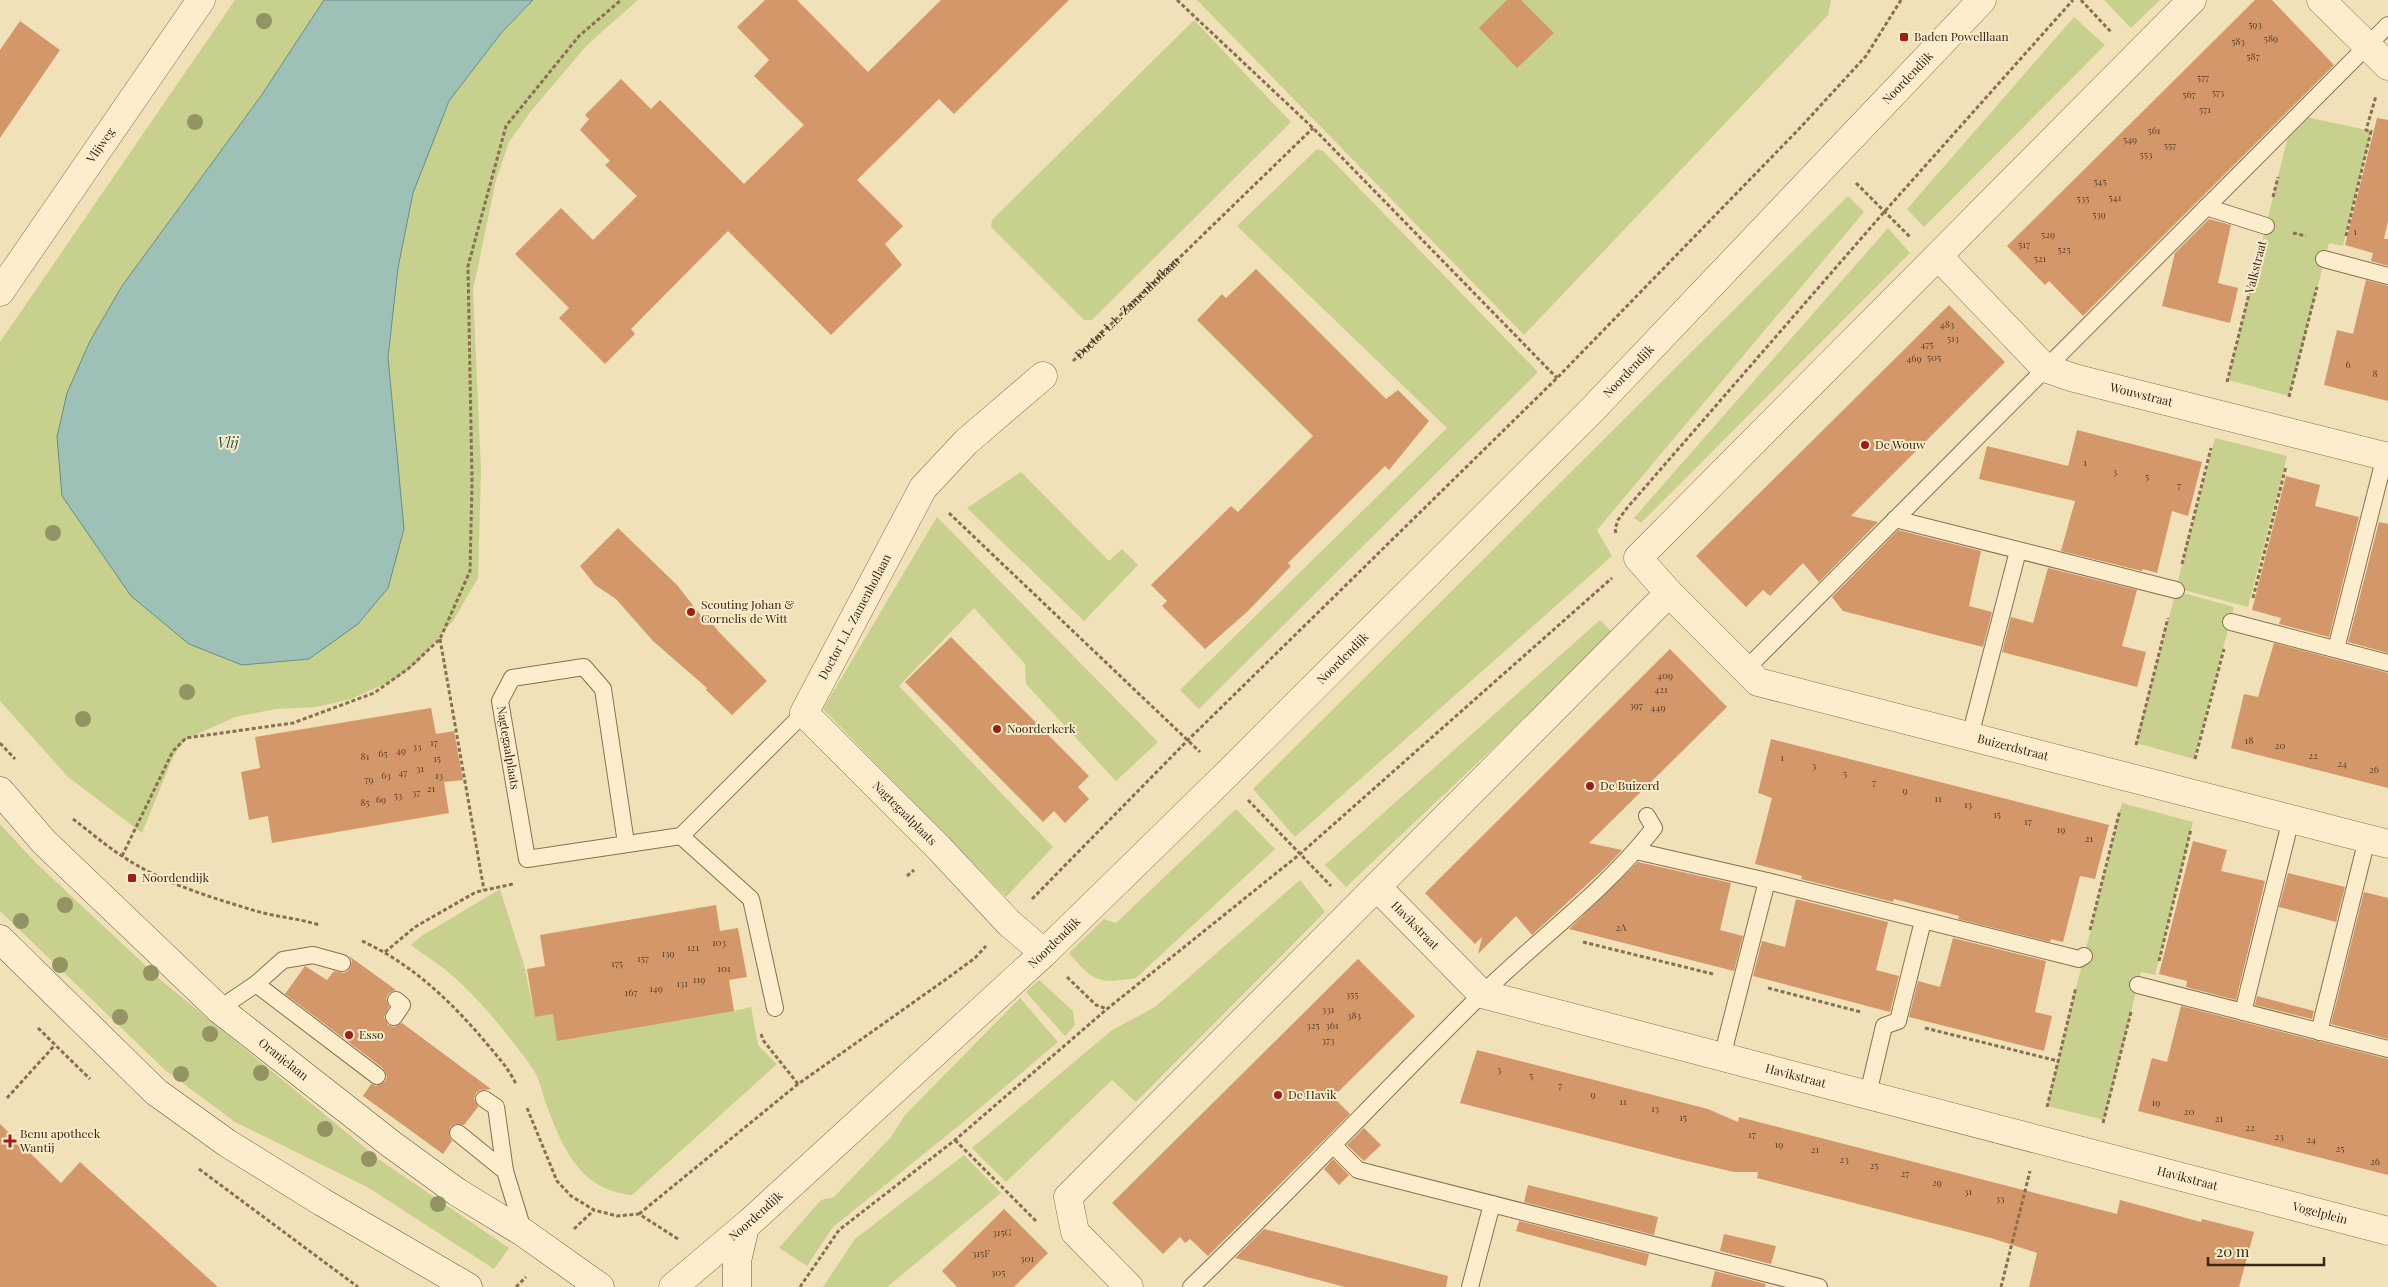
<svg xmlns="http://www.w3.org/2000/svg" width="2388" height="1287" font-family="'Playfair Display',serif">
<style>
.green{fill:#c7d08c}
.water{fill:#9ec1b7;stroke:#658e84}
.building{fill:#d3976a}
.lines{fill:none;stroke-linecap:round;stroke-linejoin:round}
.service-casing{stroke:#896f52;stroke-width:18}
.minor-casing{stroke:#896f52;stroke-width:29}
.tertiary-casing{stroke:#896f52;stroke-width:29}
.secondary-casing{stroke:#6a5036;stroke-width:29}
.path{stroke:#896f52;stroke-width:3;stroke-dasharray:4 2.5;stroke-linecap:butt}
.service{stroke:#fceecc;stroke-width:16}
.minor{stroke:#fceecc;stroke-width:28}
.tertiary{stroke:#fceecc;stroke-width:28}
.secondary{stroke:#fceecc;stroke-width:28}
.tree{fill:#939363}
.poi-dot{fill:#9d1d1d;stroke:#f8ebc8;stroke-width:2}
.labels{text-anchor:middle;stroke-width:4;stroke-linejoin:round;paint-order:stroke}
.number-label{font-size:10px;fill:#5d432d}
.poi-label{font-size:12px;fill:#362719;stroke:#f8ebc8;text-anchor:start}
.street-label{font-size:12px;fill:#362719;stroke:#f8ebc8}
.water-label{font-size:14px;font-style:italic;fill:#265754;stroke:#f8ebc8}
</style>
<rect width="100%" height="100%" fill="#f1e1b8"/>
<!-- green -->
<g class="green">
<polygon points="235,0 324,0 261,96 122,286 90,341 189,644 242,665 309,659 388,588 404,529 388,357 398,268 413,193 449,101 502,32 533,0 638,0 587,45 531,111 509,142 496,180 473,290 481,471 478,578 453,621 416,664 396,679 351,699 316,707 276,709 235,717 184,740 173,757 142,833 68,777 0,701 0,342"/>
<polygon points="1197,0 1831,0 1828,15 1524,335"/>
<polygon points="2104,0 2160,0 2131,28"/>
<polygon points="2074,17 2105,45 1924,227 1907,209"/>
<polygon points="1194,20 1291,122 1092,320 1084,320 991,227 992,220"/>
<polygon points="2297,115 2371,131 2343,246 2329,243 2289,396 2228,380 2292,120"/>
<polygon points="1317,149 1323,151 1538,372 1199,709 1180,690 1447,428 1237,226"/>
<polygon points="1848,196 1864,212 1597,530 1612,556 1295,837 1253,789"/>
<polygon points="1888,228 1910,253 1641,523 1634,518"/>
<polygon points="2215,438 2287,456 2248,607 2176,588"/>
<polygon points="1021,472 1109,561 1122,549 1138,565 1084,621 967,508"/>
<polygon points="937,517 1158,742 1116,781 1026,684 1025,664 974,608 899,686 1053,847 1006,897 823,709"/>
<polygon points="2176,591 2234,607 2194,759 2136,743"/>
<polygon points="1600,620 1614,634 1346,887 1325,865"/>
<polygon points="2122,803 2193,822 2155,975 2141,972 2104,1120 2047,1106"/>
<path d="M1236,809L1275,849L1136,978C1098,984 1094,982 1069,953L1104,919L1116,923Z"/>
<polygon points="0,824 34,861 162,981 380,1160 509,1248 494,1269 369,1188 235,1122 165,1070 0,911"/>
<polygon points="1300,880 1325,912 1136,1102 1112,1080 1006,1182 972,1148 1111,1031 1155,1007"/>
<path d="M500,889L524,965L535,1017L553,1014L734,1011L751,1007L758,1045L777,1064L632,1195C578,1190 561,1144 545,1101C542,1091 539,1078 533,1069C512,1039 481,1001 454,977C441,965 425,956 411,945L420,937Z"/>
<polygon points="1039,980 1073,1011 1075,1025 1065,1036 1026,992"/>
<polygon points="1020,998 1058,1042 956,1128 833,1227 807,1266 779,1248 821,1200 834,1197 891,1137 905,1115"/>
<polygon points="964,1155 1001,1193 887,1287 823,1287 855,1239"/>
</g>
<!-- water -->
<polygon class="water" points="324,0 533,0 502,32 449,101 413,193 398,268 388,357 404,529 388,588 358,624 309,659 242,665 189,644 131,596 62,496 57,437 67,393 90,341 122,286 261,96"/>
<!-- building -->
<g class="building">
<polygon points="765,0 797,0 868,72 941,0 1069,0 954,114 939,99 857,180 903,226 885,244 902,265 831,335 728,231 631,329 635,334 605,364 559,318 569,308 515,254 561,208 593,240 637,196 605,165 610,161 580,130 589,119 585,115 621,79 651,109 660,100 744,184 804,125 754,76 769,60 737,27"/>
<polygon points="1507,0 1521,0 1554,33 1517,68 1479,28"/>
<polygon points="2255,0 2272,0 2334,65 2083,316 2049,281 2045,285 2007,246"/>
<polygon points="20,21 60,50 0,138 0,50"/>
<polygon points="2377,118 2388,120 2388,221 2384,239 2388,239 2388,266 2371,261 2373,253 2345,245"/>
<polygon points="2209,219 2231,225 2218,283 2238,288 2230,323 2162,306 2175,253"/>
<polygon points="1256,269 1386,399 1398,390 1429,421 1389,470 1385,466 1288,563 1291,566 1248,611 1205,649 1162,606 1167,601 1151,585 1231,506 1238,512 1313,436 1197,320 1222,294 1226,298"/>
<polygon points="2366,280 2388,286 2388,401 2324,385 2337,330 2353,334"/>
<polygon points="1949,305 2005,362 1851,516 1878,522 1819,582 1803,563 1770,596 1763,590 1746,607 1696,556"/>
<polygon points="2077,430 2202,462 2188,516 2172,511 2157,573 2143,569 2142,571 2061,551 2075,501 1979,479 1987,446 2068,466"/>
<polygon points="2286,476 2320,485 2315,506 2359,517 2329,637 2279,624 2281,618 2252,610"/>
<polygon points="2379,522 2388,524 2388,653 2348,642"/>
<polygon points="618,528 677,585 702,617 705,614 719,632 767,681 732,715 706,690 707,688 653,641 616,599 595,585 580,566"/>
<polygon points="1898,530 1981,551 1969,606 1992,612 1983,647 1843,611 1832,597"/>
<polygon points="2048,568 2137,590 2122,646 2146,652 2137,687 2002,652 2011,617 2033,623"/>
<polygon points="951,637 1089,776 1078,787 1089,799 1065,823 1054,811 1043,822 905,682"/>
<polygon points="2274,643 2388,673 2388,788 2231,748 2244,694 2258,697"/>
<polygon points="1670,649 1727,707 1589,843 1622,850 1607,866 1532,935 1516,916 1478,954 1482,937 1475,944 1425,893"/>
<polygon points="431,708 436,734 454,731 463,780 444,782 449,813 272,843 268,816 249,820 241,772 260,768 255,737"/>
<polygon points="1771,739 2109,825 2095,879 2080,876 2063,942 2051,939 2050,942 1958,919 1959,916 1894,899 1893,902 1801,879 1802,876 1755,864 1772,798 1758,793"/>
<polygon points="2193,841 2227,850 2221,871 2265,881 2236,1000 2186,987 2187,981 2159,974"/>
<polygon points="1638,862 1731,883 1720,930 1743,936 1734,971 1569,929"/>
<polygon points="2288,873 2345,887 2336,922 2279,907"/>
<polygon points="2364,892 2388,898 2388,1039 2331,1024"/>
<polygon points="1796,899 1888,922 1876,970 1899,976 1890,1012 1753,976 1762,941 1785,947"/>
<polygon points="716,905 720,931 738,928 747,977 729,980 734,1011 557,1041 553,1014 535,1017 527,969 545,966 540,935"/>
<polygon points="1953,938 2046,961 2035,1012 2052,1016 2044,1051 1909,1017 1918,981 1940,987"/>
<polygon points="349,956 396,990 389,993 386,998 389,1007 384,1017 388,1025 394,1027 402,1023 491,1089 480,1090 476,1093 474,1099 478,1107 464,1125 455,1124 450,1127 449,1136 452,1141 443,1154 363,1096 371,1084 376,1086 385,1082 387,1077 383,1068 285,994 305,966 327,980 334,971 344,973 349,970 352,961"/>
<polygon points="1358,959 1415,1016 1333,1097 1350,1114 1208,1256 1190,1239 1185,1243 1180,1237 1163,1254 1112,1203"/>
<polygon points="2257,996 2314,1011 2312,1019 2255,1005"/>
<polygon points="2181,1006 2388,1059 2388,1175 2138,1111 2152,1058 2167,1062"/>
<polygon points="1477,1050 1708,1109 1738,1122 1739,1117 2117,1214 2120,1200 2201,1222 2202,1219 2254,1232 2239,1287 2029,1287 2037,1253 1991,1238 1757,1178 1758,1172 1734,1172 1687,1161 1460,1103"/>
<polygon points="0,1124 61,1183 80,1162 218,1287 0,1287"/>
<polygon points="1364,1128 1381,1145 1364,1161 1347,1145"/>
<polygon points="1333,1159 1349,1175 1339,1185 1324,1169"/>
<polygon points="1528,1185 1658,1217 1654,1235 1524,1202"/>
<polygon points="1004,1209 1048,1253 1014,1287 957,1287 942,1271"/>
<polygon points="1519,1221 1649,1254 1646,1266 1516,1231"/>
<polygon points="1264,1229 1448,1276 1446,1287 1345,1287 1235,1258"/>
<polygon points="1724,1234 1776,1246 1771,1264 1720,1251"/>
<polygon points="1715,1271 1766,1284 1765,1287 1711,1287"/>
</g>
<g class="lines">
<defs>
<g id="service">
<polyline points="2206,207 2266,226"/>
<polyline points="2324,259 2388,276"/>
<polyline points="1895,519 2176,590"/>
<polyline points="2231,622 2388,663"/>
<polyline points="2336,649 2385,456"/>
<polyline points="1745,670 2388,25"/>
<polyline points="1970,736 2018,551"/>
<polyline points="681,836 751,899 775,1008"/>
<path id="s2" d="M626,843L603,689L584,667L512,678L500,701L527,859L681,836L804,713"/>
<polyline points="1636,851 1767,881 2079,959 2084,956"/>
<polyline points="256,984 283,960 313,955 342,963"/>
<polyline points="2138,985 2388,1049"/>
<polyline points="219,1009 256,984 377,1076"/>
<polyline points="2243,1012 2291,819"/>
<polyline points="394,1017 402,1005 396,1000"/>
<polyline points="2319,1032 2367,839"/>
<polyline points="1722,1057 1767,881"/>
<polyline points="1868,1094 1884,1026 1898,1021 1923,921"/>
<polyline points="484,1099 496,1107 505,1171"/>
<polyline points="458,1133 505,1171 524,1233"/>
<polyline points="1333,1145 1358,1170 1819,1287"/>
<path d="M1191,1287C1290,1192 1383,1092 1481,995C1538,939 1604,892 1654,828L1647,816"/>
<polyline points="1470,1287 1492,1204"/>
</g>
<g id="minor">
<polyline points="2321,0 2388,66"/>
<path id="s3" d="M1938,256L2045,368L2074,378L2388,457"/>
<path id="s4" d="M0,292L201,0"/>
<path id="s5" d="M1043,376L966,442L923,488L804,713L939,848L1009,923L1044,953"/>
<path id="s6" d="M1669,593L1758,682L2388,844"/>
<path id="s7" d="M1377,887L1482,994L2388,1231"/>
<polyline points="1129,1287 1075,1232 1068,1197 1669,593 1638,558 2192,0"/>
</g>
<g id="tertiary">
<path id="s8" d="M673,1287L750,1222L1044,953L1225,776L1590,412L1982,0"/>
</g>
<g id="secondary">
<path id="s9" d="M0,791L44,842L219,1009L391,1144L457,1192L524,1233L600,1287"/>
<polyline points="0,939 156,1092 227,1143 322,1202 468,1287"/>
<polyline points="737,1287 737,1261 745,1227"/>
</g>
</defs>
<!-- service casing -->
<use href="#service" class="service-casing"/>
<!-- minor casing -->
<use href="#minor" class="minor-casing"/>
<!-- tertiary casing -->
<use href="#tertiary" class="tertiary-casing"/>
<!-- secondary casing -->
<use href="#secondary" class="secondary-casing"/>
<!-- path -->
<g class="path">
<polyline points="1177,0 1313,128 1557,378"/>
<polyline points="2081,0 2112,33"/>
<polyline points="1856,183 1910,237"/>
<polyline points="2273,197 2278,177"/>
<polyline points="2293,233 2306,236"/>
<polyline points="2346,236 2371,131 2366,130 2376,96"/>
<path id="s1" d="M1073,361L1313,128"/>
<polyline points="2227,382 2259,254"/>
<polyline points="2289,397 2317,287"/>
<polyline points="949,513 1200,752"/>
<polyline points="1616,533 1615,529 1618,520 1627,508 1885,211 2073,0"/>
<polyline points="2182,564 2211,448"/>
<polyline points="2253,598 2286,466"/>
<polyline points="440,639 484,890"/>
<polyline points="0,743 15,759"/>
<polyline points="2136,745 2168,618"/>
<polyline points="2195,759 2224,649"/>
<polyline points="1248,800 1331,886"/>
<path d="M73,819C89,831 105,845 122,856C162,883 210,897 256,911C276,917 298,918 319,925"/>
<polyline points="122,856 173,751 186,738 293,723 374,693 408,669 440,639 470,571 472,482 468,266 506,126 579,36 621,0"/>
<polyline points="907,876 914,870"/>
<polyline points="1032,899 1188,740 1557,378 1799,129 1866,56 1901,0"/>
<polyline points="2090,930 2120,810"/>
<path d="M362,941C412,964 452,1002 487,1044C498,1057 509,1069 516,1084"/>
<polyline points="1583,942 1713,974"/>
<polyline points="385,952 415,927 476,892 513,884"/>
<polyline points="2159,961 2191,829"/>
<polyline points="1067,977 1096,1005 1107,1009"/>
<polyline points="1768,988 1861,1012"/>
<polyline points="38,1028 90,1079"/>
<polyline points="1925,1028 2058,1061"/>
<polyline points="761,1034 763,1040 798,1084"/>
<polyline points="7,1098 55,1045"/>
<polyline points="2047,1107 2076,987"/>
<polyline points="527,1108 557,1181 571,1196 594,1210 617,1216 639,1214 678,1239"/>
<polyline points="2103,1123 2131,1012"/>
<polyline points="955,1140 1036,1221"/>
<polyline points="199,1169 358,1287"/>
<polyline points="639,1214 798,1084 945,980 975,958 986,946"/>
<polyline points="574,1229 594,1210"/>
<polyline points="516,1287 526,1277"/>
<polyline points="800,1287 839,1230 955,1140 1107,1009 1300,854 1612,578"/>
<polyline points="2001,1287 2030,1171"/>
</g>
<!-- service -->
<use href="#service" class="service"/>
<!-- minor -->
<use href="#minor" class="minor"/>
<!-- tertiary -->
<use href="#tertiary" class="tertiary"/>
<!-- secondary -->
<use href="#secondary" class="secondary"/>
</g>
<!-- trees -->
<g class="tree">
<circle cx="264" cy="21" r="8"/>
<circle cx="195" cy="122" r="8"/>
<circle cx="53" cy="533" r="8"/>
<circle cx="187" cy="692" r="8"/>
<circle cx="83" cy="719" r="8"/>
<circle cx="65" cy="905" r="8"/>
<circle cx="21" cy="921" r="8"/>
<circle cx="60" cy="965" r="8"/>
<circle cx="151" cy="973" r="8"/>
<circle cx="120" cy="1017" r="8"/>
<circle cx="210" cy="1034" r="8"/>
<circle cx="261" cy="1073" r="8"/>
<circle cx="181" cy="1074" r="8"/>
<circle cx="325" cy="1129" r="8"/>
<circle cx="369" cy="1159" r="8"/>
<circle cx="438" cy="1204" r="8"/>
</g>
<!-- markers -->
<g class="poi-dot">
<rect x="1899" y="32" width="10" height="10" rx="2.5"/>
<circle cx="1865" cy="445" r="5"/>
<circle cx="691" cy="612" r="5"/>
<circle cx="997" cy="729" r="5"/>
<circle cx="1590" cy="786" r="5"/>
<rect x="127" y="873" width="10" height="10" rx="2.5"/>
<circle cx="349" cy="1035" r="5"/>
<circle cx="1278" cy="1095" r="5"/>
<path d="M7.5 1133.5h5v5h5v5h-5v5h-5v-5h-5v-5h5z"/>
</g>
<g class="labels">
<!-- number labels -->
<g class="number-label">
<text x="2255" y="28">593</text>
<text x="2271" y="42">589</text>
<text x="2238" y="45">583</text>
<text x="2253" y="60">587</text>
<text x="2203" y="81">577</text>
<text x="2218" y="96">573</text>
<text x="2189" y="98">567</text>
<text x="2205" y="113">571</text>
<text x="2154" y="134">561</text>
<text x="2130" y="143">549</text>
<text x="2170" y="149">557</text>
<text x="2146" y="158">553</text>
<text x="2100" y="185">545</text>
<text x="2115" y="201">541</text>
<text x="2083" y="202">535</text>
<text x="2099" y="218">539</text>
<text x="2355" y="235">1</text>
<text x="2048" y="238">529</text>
<text x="2024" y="248">517</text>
<text x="2064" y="253">525</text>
<text x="2040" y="262">521</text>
<text x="1947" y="328">483</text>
<text x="1953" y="342">513</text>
<text x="1927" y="348">475</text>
<text x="1934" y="361">505</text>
<text x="1914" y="362">469</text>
<text x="2348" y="368">6</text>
<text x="2375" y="377">8</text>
<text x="2085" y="466">1</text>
<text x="2115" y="475">3</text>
<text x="2147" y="480">5</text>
<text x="2179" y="489">7</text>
<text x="1665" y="679">409</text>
<text x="1661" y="693">421</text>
<text x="1636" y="709">397</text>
<text x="1658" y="711">449</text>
<text x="2249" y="744">18</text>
<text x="434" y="746">17</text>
<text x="2280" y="749">20</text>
<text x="417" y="750">33</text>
<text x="401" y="754">49</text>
<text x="383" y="757">65</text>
<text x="2313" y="759">22</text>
<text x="365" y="760">81</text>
<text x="1782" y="761">1</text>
<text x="437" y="762">15</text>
<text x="2342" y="767">24</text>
<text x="1814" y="769">3</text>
<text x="420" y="772">31</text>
<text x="2374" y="773">26</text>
<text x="403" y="776">47</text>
<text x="1845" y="777">5</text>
<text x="386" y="779">63</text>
<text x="439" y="779">13</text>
<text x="369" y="783">79</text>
<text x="1874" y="786">7</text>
<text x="431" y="792">21</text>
<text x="1905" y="794">9</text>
<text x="416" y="796">37</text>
<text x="398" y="799">53</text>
<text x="1938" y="802">11</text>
<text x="381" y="803">69</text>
<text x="365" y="806">85</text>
<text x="1968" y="808">13</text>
<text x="1997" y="818">15</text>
<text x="2028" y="825">17</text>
<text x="2061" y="833">19</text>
<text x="2089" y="842">21</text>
<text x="1621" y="931">2A</text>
<text x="719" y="946">103</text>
<text x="693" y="951">121</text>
<text x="668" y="957">139</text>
<text x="643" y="962">157</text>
<text x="617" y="967">175</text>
<text x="724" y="972">101</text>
<text x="699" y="983">119</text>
<text x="682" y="987">131</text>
<text x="656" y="992">149</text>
<text x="631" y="996">167</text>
<text x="1352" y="998">355</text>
<text x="1328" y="1013">331</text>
<text x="1354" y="1019">383</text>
<text x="1313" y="1029">325</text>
<text x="1332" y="1029">361</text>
<text x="1328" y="1044">373</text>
<text x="1499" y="1073">3</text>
<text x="1531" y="1079">5</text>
<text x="1560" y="1089">7</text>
<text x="1593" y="1098">9</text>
<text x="1623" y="1105">11</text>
<text x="2156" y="1106">19</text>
<text x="1655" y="1112">13</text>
<text x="2189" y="1115">20</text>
<text x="1683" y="1121">15</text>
<text x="2219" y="1122">21</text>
<text x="2250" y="1131">22</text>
<text x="1752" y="1138">17</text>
<text x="2279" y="1140">23</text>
<text x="2311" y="1143">24</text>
<text x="1779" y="1148">19</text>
<text x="2340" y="1152">25</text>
<text x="1815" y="1153">21</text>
<text x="1844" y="1163">23</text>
<text x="2375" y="1165">26</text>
<text x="1874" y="1169">25</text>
<text x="1905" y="1177">27</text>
<text x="1937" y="1186">29</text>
<text x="1968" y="1195">31</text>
<text x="2000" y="1202">33</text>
<text x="1002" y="1236">315G</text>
<text x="981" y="1257">315F</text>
<text x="1027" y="1262">301</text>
<text x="998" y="1276">305</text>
</g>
<!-- poi labels -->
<g class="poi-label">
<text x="1914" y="41">Baden Powelllaan</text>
<text x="1875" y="449">De Wouw</text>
<text x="701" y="609">Scouting Johan &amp;<tspan x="701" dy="14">Cornelis de Witt</tspan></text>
<text x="1007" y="733">Noorderkerk</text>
<text x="1600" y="790">De Buizerd</text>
<text x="142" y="882">Noordendijk</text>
<text x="359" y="1039">Esso</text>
<text x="1288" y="1099">De Havik</text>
<text x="20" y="1138">Benu apotheek<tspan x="20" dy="14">Wantij</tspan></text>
</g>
<!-- street labels -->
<g class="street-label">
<text dy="4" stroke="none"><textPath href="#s8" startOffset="1729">Noordendijk</textPath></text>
<text dy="4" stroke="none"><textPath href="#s4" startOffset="178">Vlijweg</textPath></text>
<text transform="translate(2256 267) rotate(-76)" y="4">Valkstraat</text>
<text dy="4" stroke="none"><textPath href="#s1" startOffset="76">Doctor L.L. Zamenhoflaan</textPath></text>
<text dy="4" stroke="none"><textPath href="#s8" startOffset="1324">Noordendijk</textPath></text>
<text dy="4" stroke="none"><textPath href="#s3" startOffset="255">Wouwstraat</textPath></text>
<text transform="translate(855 617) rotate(-62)" y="4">Doctor L.L. Zamenhoflaan</text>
<text dy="4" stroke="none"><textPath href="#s8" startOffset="919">Noordendijk</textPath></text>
<text dy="4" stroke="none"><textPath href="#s6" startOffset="389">Buizerdstraat</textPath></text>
<text dy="4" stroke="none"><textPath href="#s2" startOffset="331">Nagtegaalplaats</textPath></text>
<text dy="4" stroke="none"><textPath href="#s5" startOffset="561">Nagtegaalplaats</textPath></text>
<text dy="4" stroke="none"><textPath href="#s7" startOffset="54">Havikstraat</textPath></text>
<text dy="4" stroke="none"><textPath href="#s8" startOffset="514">Noordendijk</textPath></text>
<text dy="4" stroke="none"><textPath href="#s9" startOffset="391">Oranjelaan</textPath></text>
<text dy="4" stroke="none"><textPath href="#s7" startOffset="474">Havikstraat</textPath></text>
<text dy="4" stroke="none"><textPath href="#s7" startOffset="879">Havikstraat</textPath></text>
<text dy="4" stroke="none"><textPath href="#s7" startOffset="1016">Vogelplein</textPath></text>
<text dy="4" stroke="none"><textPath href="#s8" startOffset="109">Noordendijk</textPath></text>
</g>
<!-- water labels -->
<g class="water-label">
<text x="228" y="448">Vlij</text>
</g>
</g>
<!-- scale -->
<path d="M2208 1257v8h116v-8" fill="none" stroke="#362719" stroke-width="2.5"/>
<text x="2216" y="1257" font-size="15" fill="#362719" stroke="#f8ebc8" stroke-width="4" paint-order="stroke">20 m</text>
</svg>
